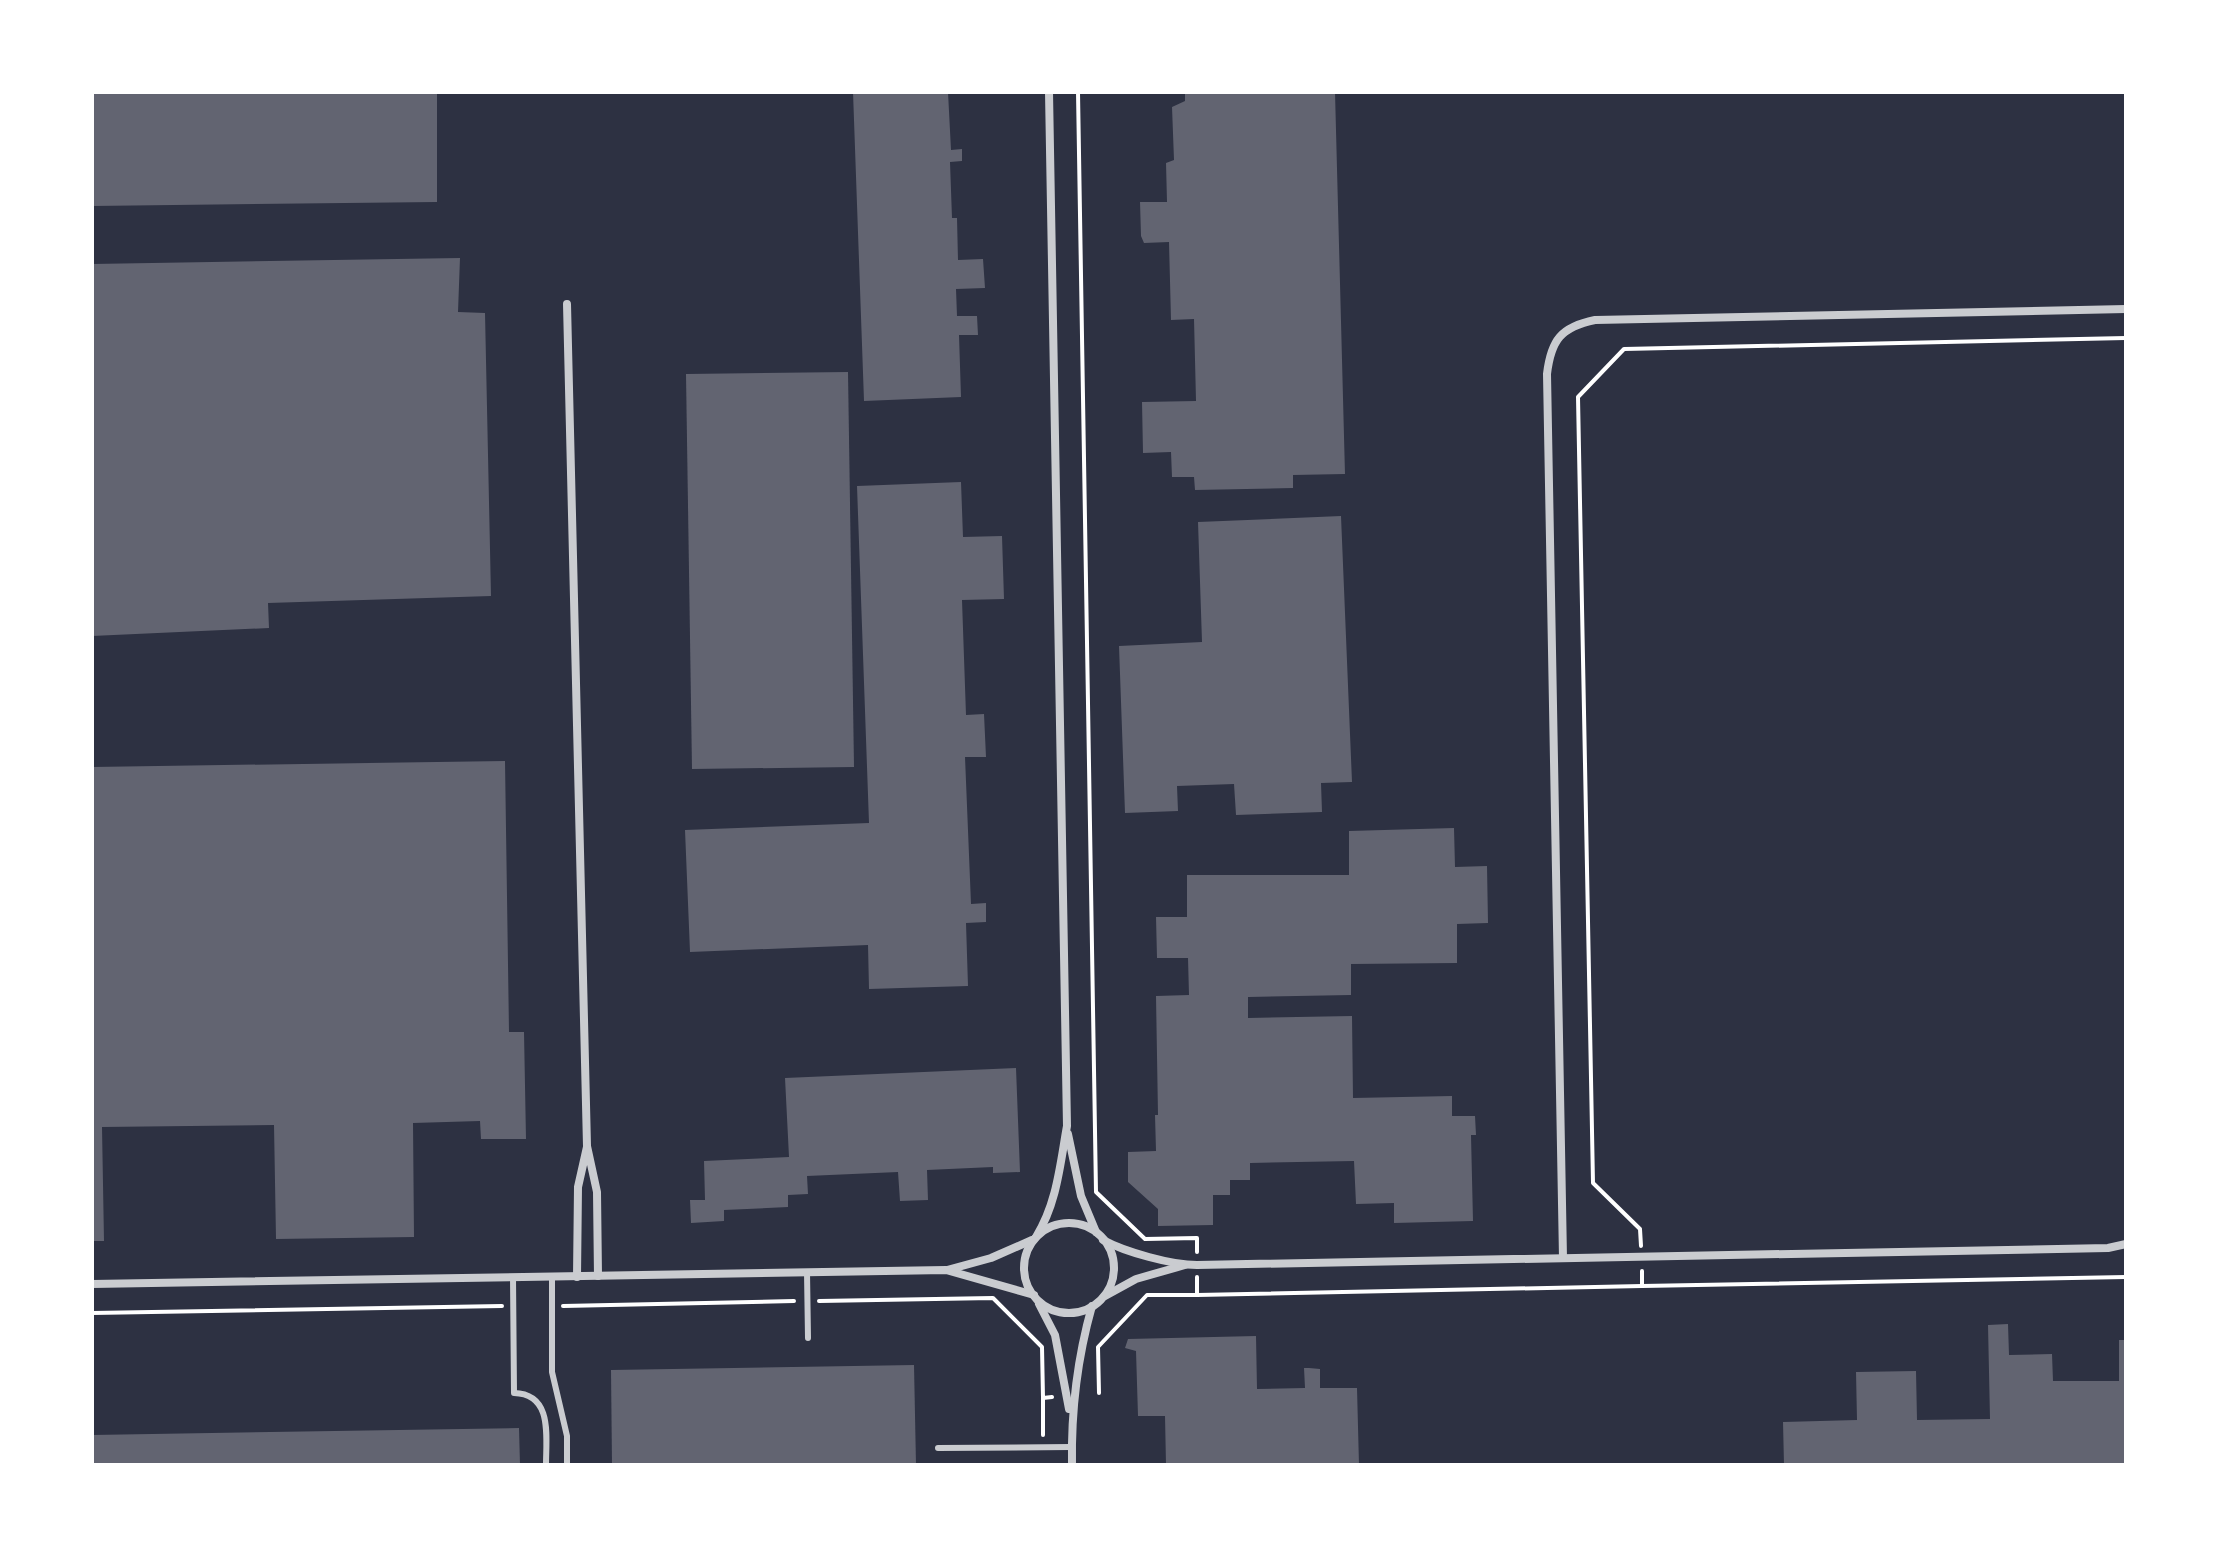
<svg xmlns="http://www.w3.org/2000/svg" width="2218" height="1557" font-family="'Alegreya Sans',sans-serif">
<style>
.building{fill:#626471}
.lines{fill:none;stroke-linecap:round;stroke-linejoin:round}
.path{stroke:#fff;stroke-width:4}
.service{stroke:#caccd0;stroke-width:6}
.minor{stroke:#caccd0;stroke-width:8}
</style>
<rect width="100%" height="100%" fill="#2d3142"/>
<!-- building -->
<g class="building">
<polygon points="92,92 437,92 437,202 92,206"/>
<polygon points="853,92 948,92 951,150 962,149 962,161 950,162 952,218 957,218 958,260 983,259 985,288 956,289 957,316 977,316 978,335 959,335 961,397 864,401"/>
<polygon points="1185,92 1335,92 1345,474 1293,475 1293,488 1195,490 1194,477 1172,477 1171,452 1143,453 1142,402 1196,401 1194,319 1171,320 1169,242 1144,243 1141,236 1140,202 1167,202 1166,163 1174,160 1172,107 1185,101"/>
<polygon points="460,258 458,312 485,313 491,596 268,603 269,628 92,636 92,264"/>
<polygon points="848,372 854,767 692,769 686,374"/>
<polygon points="961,482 963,537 1002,536 1004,599 962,600 966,715 984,714 986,757 965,757 971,904 986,903 986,922 966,923 968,986 869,989 868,945 690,952 685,830 869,823 857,486"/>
<polygon points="1341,516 1352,782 1321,783 1322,812 1236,815 1234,784 1177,786 1178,811 1125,813 1119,646 1202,642 1198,522"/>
<polygon points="505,761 509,1032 524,1032 526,1139 481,1139 480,1121 413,1123 414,1237 276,1239 274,1125 102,1127 104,1241 92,1241 92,767"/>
<polygon points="1454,828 1455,867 1487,866 1488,923 1457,924 1457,963 1351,964 1351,995 1248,997 1248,1018 1352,1016 1353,1098 1452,1096 1452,1116 1475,1116 1476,1135 1471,1135 1473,1221 1394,1223 1394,1203 1356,1204 1354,1161 1250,1163 1250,1180 1230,1180 1230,1195 1213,1195 1213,1225 1158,1226 1158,1209 1128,1182 1128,1152 1156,1151 1155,1115 1158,1115 1156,996 1189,995 1188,958 1157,958 1156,917 1187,917 1187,875 1349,875 1349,831"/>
<polygon points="1016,1068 1020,1172 993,1173 993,1167 927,1170 928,1200 900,1201 898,1172 807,1176 808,1194 788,1195 788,1207 724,1210 724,1221 691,1223 690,1200 705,1200 704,1161 789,1157 785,1078"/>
<polygon points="2008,1324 2009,1355 2052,1354 2053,1381 2119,1381 2119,1340 2126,1340 2126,1465 1784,1465 1783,1422 1857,1420 1856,1372 1916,1371 1917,1420 1990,1419 1988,1325"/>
<polygon points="1256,1336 1257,1389 1305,1388 1304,1368 1309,1368 1320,1369 1320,1388 1357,1388 1359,1465 1166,1465 1165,1416 1138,1416 1136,1351 1125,1348 1128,1339"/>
<polygon points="914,1365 916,1465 612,1465 611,1370"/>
<polygon points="519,1428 520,1465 92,1465 92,1435"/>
</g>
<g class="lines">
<!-- path -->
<g class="path">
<polyline points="1078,92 1096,1192 1145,1239 1197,1238 1197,1252"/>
<polyline points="1641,1246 1640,1229 1593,1183 1578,397 1624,349 2126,338"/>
<polyline points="1642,1271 1642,1286 2126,1277"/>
<polyline points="1197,1295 1642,1286"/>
<polyline points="819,1301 993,1298 1042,1347 1043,1398 1052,1397"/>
<polyline points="563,1306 794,1301"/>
<polyline points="92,1313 502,1306"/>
<polyline points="1099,1393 1098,1347 1147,1295 1197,1295 1197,1277"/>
<polyline points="1043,1398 1043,1435"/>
</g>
<!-- service -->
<g class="service">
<polyline points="807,1272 808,1338"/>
<path d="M513,1277L514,1393C553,1394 546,1436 546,1465"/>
<polyline points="552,1277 552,1372 567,1436 567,1465"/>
<polyline points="938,1448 1071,1447"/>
</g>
<!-- minor -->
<g class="minor">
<polyline points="567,304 587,1146 597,1192 598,1276"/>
<polyline points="1068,1134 1081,1196 1096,1232"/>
<circle cx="1069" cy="1268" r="45"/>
<path d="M1036,1237C1057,1203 1060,1165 1067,1126L1049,92"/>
<path d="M1103,1240C1125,1252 1172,1265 1197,1265L2108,1248L2126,1244"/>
<path d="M1563,1258L1547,374C1551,340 1561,327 1595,320L2126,309"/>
<polyline points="947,1270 991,1258 1032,1240"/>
<polyline points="577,1277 578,1187 587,1147"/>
<polyline points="92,1284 946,1270 1034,1295"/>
<polyline points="1105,1296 1136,1279 1185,1265"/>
<polyline points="1039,1304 1055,1335 1069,1409"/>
<path d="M1072,1465C1071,1410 1077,1359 1092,1306"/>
</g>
</g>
<!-- border -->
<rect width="2218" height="1557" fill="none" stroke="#ffffff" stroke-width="188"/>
</svg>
